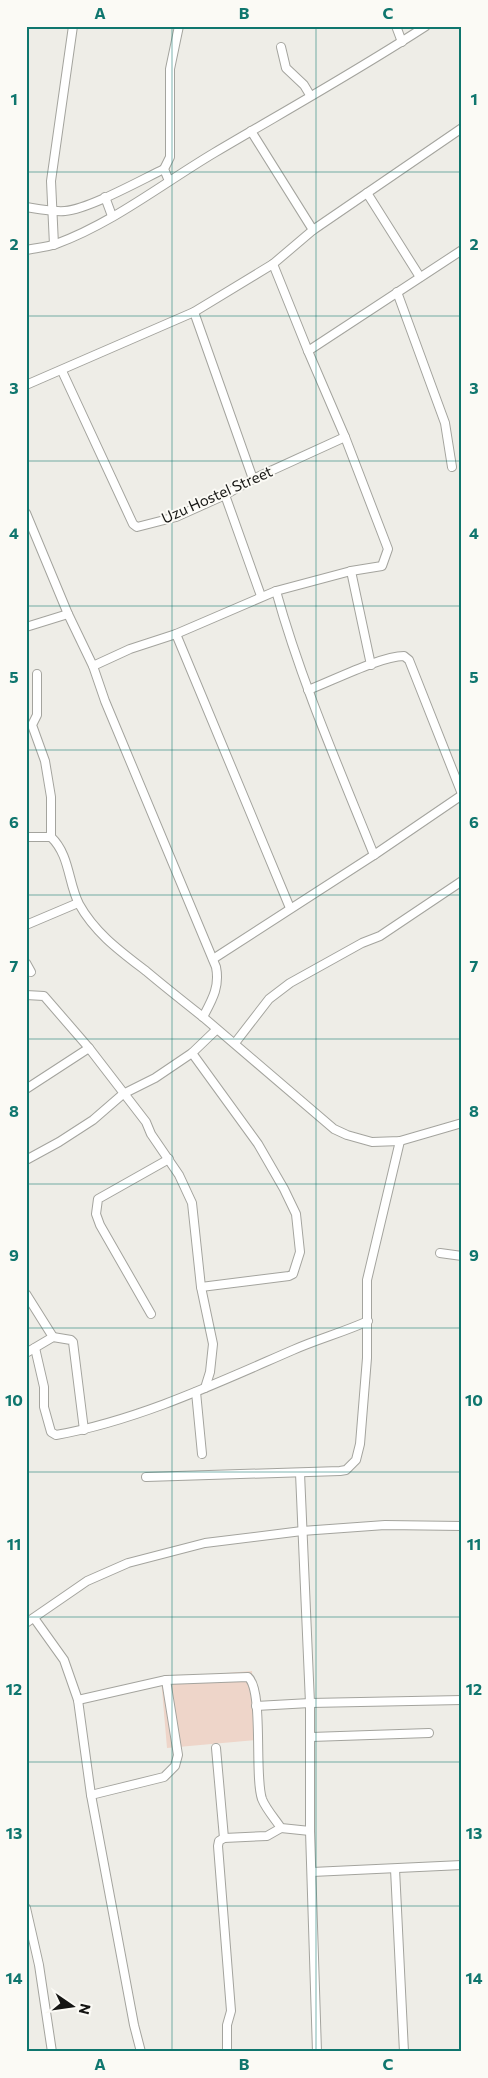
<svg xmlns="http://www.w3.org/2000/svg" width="488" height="2078" font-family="Commissioner,sans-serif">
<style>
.green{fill:#eed5c9}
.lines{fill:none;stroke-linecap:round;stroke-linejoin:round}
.minor-casing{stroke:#a4a49e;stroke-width:10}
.minor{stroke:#fff;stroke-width:8}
.grid{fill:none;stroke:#0f766e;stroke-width:1;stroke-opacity:0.55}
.labels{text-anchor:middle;stroke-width:4;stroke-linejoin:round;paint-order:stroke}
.street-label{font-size:15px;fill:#151513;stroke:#fbfaf5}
.neatline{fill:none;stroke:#0f766e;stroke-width:2}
.grid-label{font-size:16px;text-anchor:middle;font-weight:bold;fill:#0f766e}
</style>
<rect width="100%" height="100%" fill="#eeede7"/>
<!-- green -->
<polygon class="green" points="252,1671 256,1740 167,1748 161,1678"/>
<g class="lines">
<defs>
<g id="minor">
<polyline points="396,26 402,42"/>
<polyline points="281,47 286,68 304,85 310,95"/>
<polyline points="251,131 313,230"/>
<polyline points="169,181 164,169 170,157 170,69 179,26"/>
<polyline points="367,193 420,277"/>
<polyline points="105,197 112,216"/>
<path d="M26,207C38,209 53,212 65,211C89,209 141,180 164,169"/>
<polyline points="54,245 51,181 73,26"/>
<path d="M26,250C36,248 47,247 56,244C113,223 162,184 214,153C285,111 357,71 426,26"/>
<polyline points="397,292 445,423 452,467"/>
<polyline points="194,312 253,479"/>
<polyline points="308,351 462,250"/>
<polyline points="62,371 133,524 137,527 176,517 225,495 253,479 345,437"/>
<polyline points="26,385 194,312 273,264 313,230 462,128"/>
<polyline points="225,495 261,596"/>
<path d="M26,513L68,614L93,666L105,701L216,967C220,987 212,1000 203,1017"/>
<polyline points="351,571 371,665"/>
<path d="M276,591C301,681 339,768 374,855"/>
<polyline points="26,627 68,614"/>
<polyline points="176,634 290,908"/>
<polyline points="93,666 130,649 176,634 276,591 351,571 382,566 388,549 345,437 308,351 273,264"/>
<polyline points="37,674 37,715 32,725 45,761 51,797 51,837"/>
<path d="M308,690C332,681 381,656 404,656L409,660L462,794"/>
<path d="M26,837H51C70,855 68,883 79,904C95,933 120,951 146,971C165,987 184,1002 203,1017L334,1129L347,1135L372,1142L400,1141L462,1123"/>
<polyline points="26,925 78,903"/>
<polyline points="213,959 374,855 462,795"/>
<polyline points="26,963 31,972"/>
<polyline points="26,995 44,996 89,1048 146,1122 151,1134 179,1175 192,1203 201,1287 213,1344 210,1372 205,1388"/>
<polyline points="235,1043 269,999 290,983 362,943 380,936 462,881"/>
<polyline points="192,1053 258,1144 284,1189 296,1214 300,1252 293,1274 289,1276 201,1287"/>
<polyline points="26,1089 89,1048"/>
<polyline points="26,1160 59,1142 93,1120 123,1094 155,1078 192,1053 216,1030"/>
<polyline points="440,1253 462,1256"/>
<polyline points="26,1294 53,1337"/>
<polyline points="151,1314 100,1225 96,1214 98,1199 169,1159"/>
<path d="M35,1348L44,1387V1407L51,1432L56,1435C139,1420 217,1383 293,1350C318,1339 344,1332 368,1321"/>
<polyline points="26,1353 53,1337 71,1340 73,1342 84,1430"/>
<polyline points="196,1392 202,1454"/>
<polyline points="300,1473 310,1703 310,1831 317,2052"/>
<polyline points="146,1477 340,1471 346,1470 356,1460 360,1444 367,1358 367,1280 400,1141"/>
<polyline points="34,1618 64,1660 78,1700 91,1795 134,2025 141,2052"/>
<polyline points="26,1623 87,1581 128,1563 205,1543 302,1531 385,1525 462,1526"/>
<path d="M78,1700L166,1680L248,1677C264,1690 254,1776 262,1799C266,1809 275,1819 281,1828L310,1831"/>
<polyline points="256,1706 310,1703 462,1700"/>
<polyline points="311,1737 429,1733"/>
<polyline points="216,1748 224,1838"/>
<polyline points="91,1795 164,1777 175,1766 178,1755 166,1680"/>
<polyline points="395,1869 404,2052"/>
<polyline points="312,1872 462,1865"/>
<polyline points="26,1908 39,1965 52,2052"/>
<polyline points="227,2052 227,2025 231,2011 218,1846 219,1841 224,1838 267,1836 281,1828"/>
</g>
</defs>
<!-- minor casing -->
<use href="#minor" class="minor-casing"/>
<!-- minor -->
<use href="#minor" class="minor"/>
</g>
<!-- grid -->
<path class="grid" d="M172,26V2052M316,26V2052M26,172H462M26,316H462M26,461H462M26,606H462M26,750H462M26,895H462M26,1039H462M26,1184H462M26,1328H462M26,1472H462M26,1617H462M26,1762H462M26,1906H462"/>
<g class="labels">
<!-- street labels -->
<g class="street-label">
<text transform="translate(217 495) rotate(-24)" y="5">Uzu Hostel Street</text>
</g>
</g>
<!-- border -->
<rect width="488" height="2078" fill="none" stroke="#fbfaf5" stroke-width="55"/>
<!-- north arrow -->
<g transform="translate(72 2006) rotate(103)" stroke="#fbfaf5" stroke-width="4" paint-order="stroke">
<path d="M0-4L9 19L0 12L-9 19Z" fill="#151513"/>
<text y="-8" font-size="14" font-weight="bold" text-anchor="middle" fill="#151513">N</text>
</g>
<rect x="28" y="28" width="432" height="2022" class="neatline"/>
<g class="grid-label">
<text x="100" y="19">A</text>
<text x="244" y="19">B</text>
<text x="388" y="19">C</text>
<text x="14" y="105">1</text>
<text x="474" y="105">1</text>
<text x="14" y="250">2</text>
<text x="474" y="250">2</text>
<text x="14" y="394">3</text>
<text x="474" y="394">3</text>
<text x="14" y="539">4</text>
<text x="474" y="539">4</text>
<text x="14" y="683">5</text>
<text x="474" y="683">5</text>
<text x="14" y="828">6</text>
<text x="474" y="828">6</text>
<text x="14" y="972">7</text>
<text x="474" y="972">7</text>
<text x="14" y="1117">8</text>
<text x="474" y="1117">8</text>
<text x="14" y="1261">9</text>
<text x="474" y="1261">9</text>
<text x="14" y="1406">10</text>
<text x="474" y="1406">10</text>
<text x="14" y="1550">11</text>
<text x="474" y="1550">11</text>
<text x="14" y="1695">12</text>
<text x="474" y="1695">12</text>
<text x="14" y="1839">13</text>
<text x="474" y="1839">13</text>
<text x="14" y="1984">14</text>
<text x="474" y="1984">14</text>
<text x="100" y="2070">A</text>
<text x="244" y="2070">B</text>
<text x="388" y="2070">C</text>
</g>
</svg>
